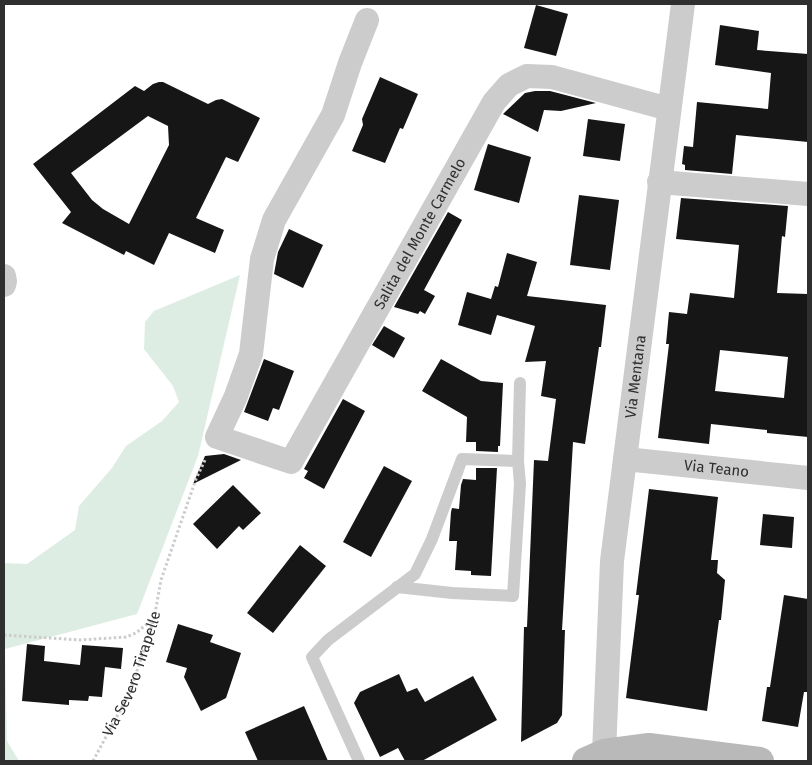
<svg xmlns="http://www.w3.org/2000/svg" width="812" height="765" font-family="'Fira Sans',sans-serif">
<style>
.green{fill:#ddede4}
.building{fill:#161616;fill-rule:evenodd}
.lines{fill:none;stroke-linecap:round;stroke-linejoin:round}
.path{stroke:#ccc;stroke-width:3;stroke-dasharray:2.5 2.5;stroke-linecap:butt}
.lane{stroke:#ccc;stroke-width:12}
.street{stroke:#ccc;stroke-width:24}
.secondary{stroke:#b9b9b9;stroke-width:28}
.labels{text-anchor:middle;stroke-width:5;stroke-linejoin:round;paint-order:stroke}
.street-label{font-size:15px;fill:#2f2f2f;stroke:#fff}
</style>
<rect width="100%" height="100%" fill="#fff"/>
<!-- green -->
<polygon class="green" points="240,275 198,456 137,614 5,649 7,741 19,761 4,761 4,563 27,564 75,530 79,506 112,468 126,446 162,421 179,402 173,386 144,349 145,322 154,311"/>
<!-- building -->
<g class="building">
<polygon points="536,5 568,14 556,56 524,48"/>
<polygon points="720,25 759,31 757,50 808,54 808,142 736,135 732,174 685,170 685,165 682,164 684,146 693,147 697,102 768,109 771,73 715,65"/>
<polygon points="380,77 418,94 403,129 400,128 385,163 352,151 363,125 362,119"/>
<path d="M159,82H163L208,104L216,100L222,99L260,118L238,162L226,157L196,218L224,230L215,253L169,233L154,265L126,251L124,255L62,223L71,212L33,164L135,86L144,91L153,84ZM148,116L168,126L169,145L129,224L103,209L92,200L71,173Z"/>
<polygon points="535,91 550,91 596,103 561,111 544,110 538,132 503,114 525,93"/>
<polygon points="588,119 625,124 620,161 583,156"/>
<polygon points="488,144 531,157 519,203 474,190"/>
<polygon points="579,195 619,200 610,270 570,265"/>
<path d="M681,198L788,206L785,237L782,236L777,293L808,294V437L767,433V430L711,424L709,444L658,438L669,344H666L669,312L687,314L690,293L734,298L739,245L676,239ZM720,350L788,357L784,398L715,391Z"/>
<polygon points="448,212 462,220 424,290 435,296 425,314 420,311 418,314 394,307"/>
<polygon points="289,229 323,245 303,288 274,274 278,252"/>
<polygon points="507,253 537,262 527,296 606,305 601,347 599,347 585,444 573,442 562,630 565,630 562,715 557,723 521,742 524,627 527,627 534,460 548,461 556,399 541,396 546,361 525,362 535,326 497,315 491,335 458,325 467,292 491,299 495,286 498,287"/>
<polygon points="384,326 405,338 394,358 372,345"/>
<polygon points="264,359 294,371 279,410 273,408 268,421 244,412"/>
<polygon points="441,359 481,381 503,383 500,446 498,446 498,452 476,451 476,442 466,442 467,417 422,391"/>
<polygon points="343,399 365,411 324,489 304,478 308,471 304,469"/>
<polygon points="224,454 241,460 193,484 205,456"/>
<polygon points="384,466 412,481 371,557 343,542"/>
<polygon points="476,468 497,468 491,576 471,575 471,571 455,570 457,541 449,541 451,512 452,508 459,509 461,485 463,479 476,480"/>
<polygon points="233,485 261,513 243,530 239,526 217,549 193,524"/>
<polygon points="649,489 718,497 711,560 718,560 717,573 725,580 721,620 719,620 707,711 626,698 639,595 636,595"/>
<polygon points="763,514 794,517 792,548 760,545"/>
<polygon points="300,545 326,566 273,633 247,613"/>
<polygon points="784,595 808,599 808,692 804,692 798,727 762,721 767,687 770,687"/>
<polygon points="178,624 213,635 210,642 241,653 226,698 201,711 184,677 187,668 166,662"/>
<polygon points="27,644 45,646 44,661 80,665 82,645 123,648 121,669 105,667 102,697 89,696 88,701 69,700 69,705 22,701"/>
<polygon points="399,674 407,692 417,688 425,702 473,676 497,720 422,761 405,761 398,748 380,757 354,703 360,692"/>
<polygon points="304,706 328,761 258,761 245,732"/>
</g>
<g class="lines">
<!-- path -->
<g class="path">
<polyline points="4,635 80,640 126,637 136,633 153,619"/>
<path id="s1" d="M93,761L130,692L154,619L161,580L196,479L206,458"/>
</g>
<!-- lane -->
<g class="lane">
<polyline points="518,461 520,383"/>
<polyline points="359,761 312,657 328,640 415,574 432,539 462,459 518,461 520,484 513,596 452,593 397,587"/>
</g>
<!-- street -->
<g class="street">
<path id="s2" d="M367,20L350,63L333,115L274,220L262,259L251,354L236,396L217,437L291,462L494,102L509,85L527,76L552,77L669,109"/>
<polyline points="659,182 808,194"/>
<polyline points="4,276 5,281 4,285"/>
<path id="s3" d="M625,459L808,478"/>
<path id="s4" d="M604,753L612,561L683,4"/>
</g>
<!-- secondary -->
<polyline class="secondary" points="586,761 604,753 649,747 760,761"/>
</g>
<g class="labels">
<!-- street labels -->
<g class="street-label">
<text dy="5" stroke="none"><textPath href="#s2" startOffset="788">Salita del Monte Carmelo</textPath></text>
<text dy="5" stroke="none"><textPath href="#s4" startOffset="378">Via Mentana</textPath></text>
<text dy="5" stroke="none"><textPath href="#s3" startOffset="92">Via Teano</textPath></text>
<text dy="5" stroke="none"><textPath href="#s1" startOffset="96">Via Severo Tirapelle</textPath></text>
</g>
</g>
<!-- border -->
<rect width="812" height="765" fill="none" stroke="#2f2f2f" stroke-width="10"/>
</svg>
